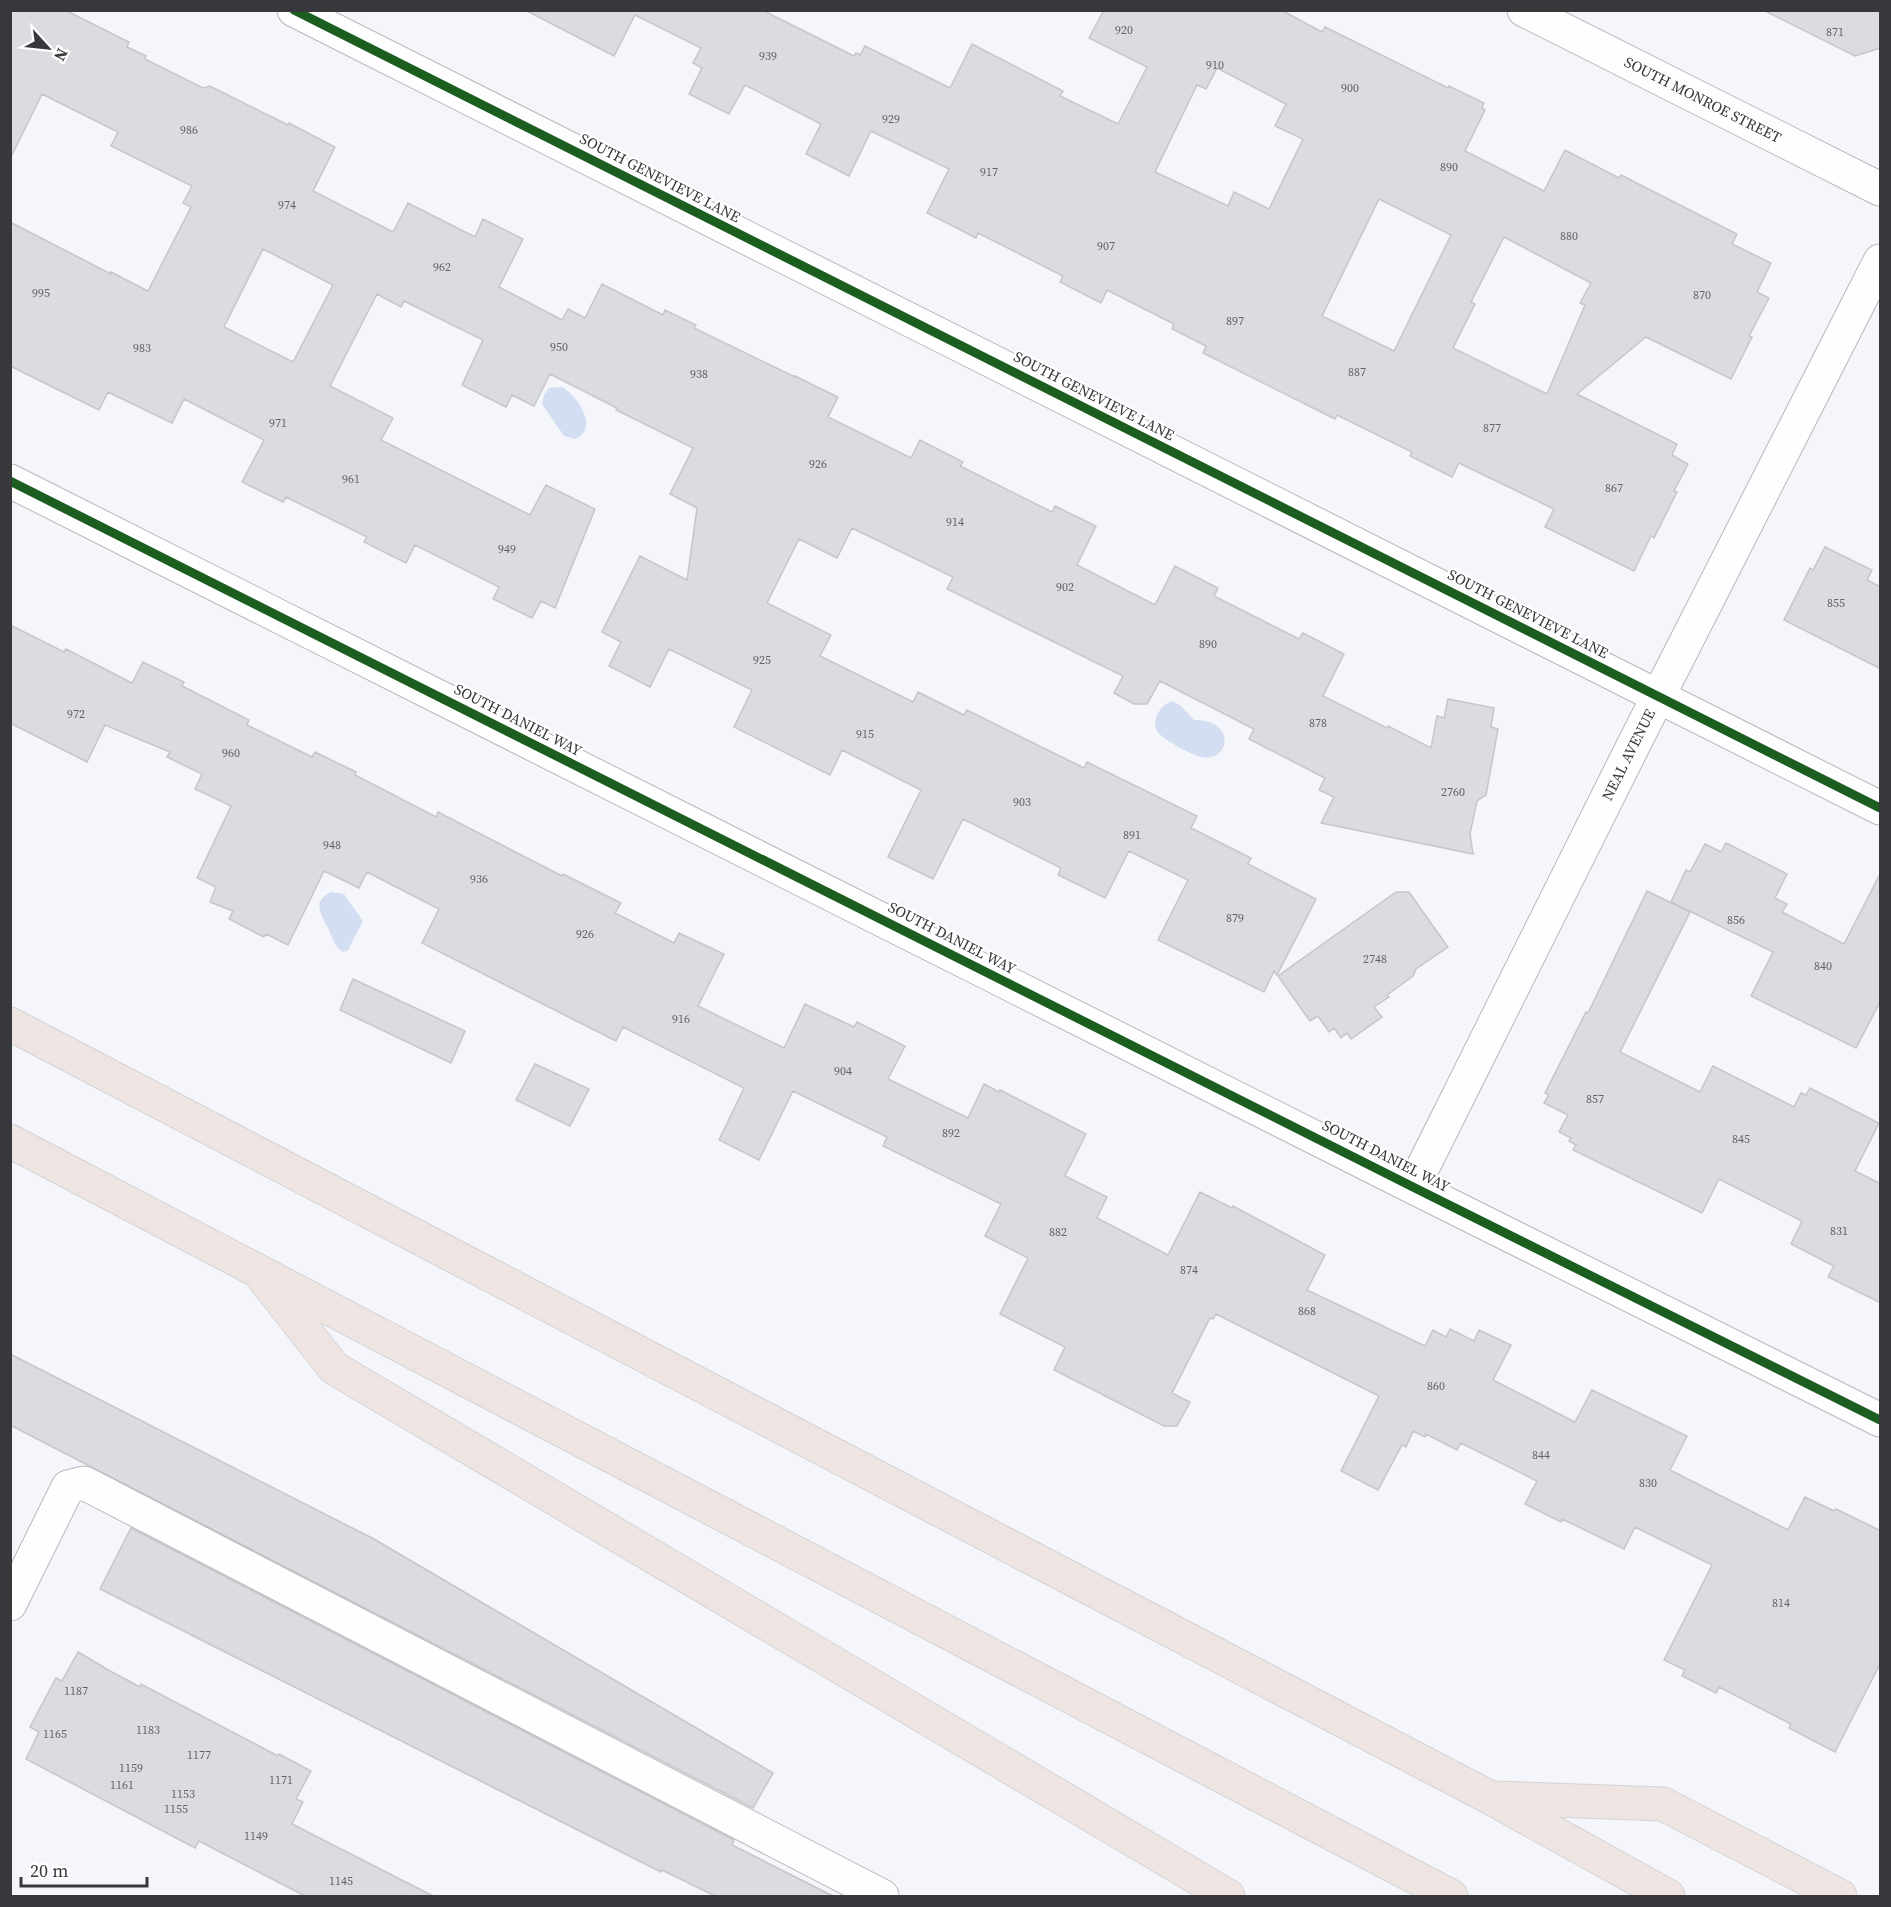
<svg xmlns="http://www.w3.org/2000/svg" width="1891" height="1907" font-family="'Source Serif 4',serif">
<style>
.water{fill:#d4def2}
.building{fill:#dbdce0;stroke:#c5c6ca;stroke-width:1.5;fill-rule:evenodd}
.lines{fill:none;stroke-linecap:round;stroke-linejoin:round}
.minor-casing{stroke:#b7b8bc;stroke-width:35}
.highway-casing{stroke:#d3d4d6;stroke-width:35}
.minor{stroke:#fefefe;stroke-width:33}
.highway{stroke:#eee4e2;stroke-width:33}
.cycleway-casing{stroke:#fff;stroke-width:13}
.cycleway{stroke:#1b5e20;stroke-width:9}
.labels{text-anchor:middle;stroke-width:4.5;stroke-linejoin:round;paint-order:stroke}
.number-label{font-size:12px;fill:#626367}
.street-label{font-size:15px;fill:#37383c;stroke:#fff}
</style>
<rect width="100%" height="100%" fill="#f5f6fb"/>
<!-- water -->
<g class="water">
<path d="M562,387C577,395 600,429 575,439L564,436L542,404L544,395L549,388Z"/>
<path d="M1172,701L1180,705L1194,720C1201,720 1211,721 1217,726C1228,734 1227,751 1214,756C1210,758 1205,758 1201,757C1192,755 1160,738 1157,731C1154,725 1155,719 1158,713C1162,707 1165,704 1172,701Z"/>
<path d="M331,892L344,894L363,921L348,950L343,952C334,947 332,936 328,928C320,913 312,901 331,892Z"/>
</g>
<!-- building -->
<g class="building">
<path d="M10,10H65L129,42L127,47L146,56L145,59L203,88L210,86L288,125L289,123L335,147L313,191L393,232L408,203L475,237L483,219L523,239L499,287L562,320L568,309L585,318L602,284L663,315L665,310L696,325L694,328L795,377V376L838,397L828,417L911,458L920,440L963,462L960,466L1052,512L1055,506L1096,526L1077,565L1155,605L1175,566L1218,588L1214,596L1299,639L1303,633L1344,654L1323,696L1387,728L1388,726L1431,748L1437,716L1444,718L1448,699L1494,708L1491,727L1498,729L1486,795L1477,801L1470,834L1473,854L1321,823L1334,797L1319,790L1325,778L1249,739L1254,729L1160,681L1147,704H1134L1114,693L1123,676L947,589L953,577L852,528L837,558L799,539L767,603L831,635L820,656L913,702L918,692L964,715L967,710L1084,768L1087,762L1197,816L1191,828L1251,858L1248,864L1316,899L1277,975L1274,971L1264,992L1158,940L1188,880L1129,851L1105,898L1058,875L1061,868L963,819L933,879L888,857L921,790L842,750L830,775L734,727L752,690L669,649L650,687L609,666L621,642L602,632L640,556L687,580L697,508L670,494L693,448L616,410L617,408L550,374L534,406L512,395L506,407L462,385L483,340L404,301L401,307L377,294L330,386L393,418L381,440L530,515L546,485L595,509L555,608L541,601L532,618L493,599L499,587L415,545L406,563L364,542L367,537L286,497L283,502L242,482L264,440L184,399L172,423L108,392L99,410L10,366V222L111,274V272L148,291L191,207L183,203L192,186L111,146L118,132L42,94L10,159ZM263,249L333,285L293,362L224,327Z"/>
<path d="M525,10H762L854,56L856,53L860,55L865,46L950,88L972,44L1063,91L1060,96L1118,124L1147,67L1089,38L1104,10H1281L1322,32L1325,27L1448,88L1449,86L1484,103L1482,108L1485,110L1465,151L1544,191L1565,150L1619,178L1621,175L1737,234L1732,244L1771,263L1757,292L1769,298L1749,336L1752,337L1731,379L1646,337L1577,394L1677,444L1672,455L1688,464L1674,491L1677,492L1654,538L1651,536L1634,571L1545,527L1554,509L1459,463L1452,477L1410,456L1412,452L1337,415L1335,419L1203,353L1206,346L1172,329L1174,324L1107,290L1101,303L1060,282L1063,276L978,233L976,238L927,213L949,169L871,131L849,176L806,154L821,124L745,85L729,114L689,94L702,68L693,63L701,48L635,15L614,56ZM1217,68L1286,104L1275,126L1303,139L1269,209L1234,192L1228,206L1155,172L1197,85L1206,89ZM1379,199L1451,235L1394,351L1322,316ZM1504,237L1591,283L1580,303L1585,305L1547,394L1453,348L1475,304L1471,302Z"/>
<polygon points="1763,10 1881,10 1881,48 1855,56"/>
<polygon points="1825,547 1872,570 1867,580 1881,587 1881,669 1784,620 1810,568 1813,570"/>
<polygon points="10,625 64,652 66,649 132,683 143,662 184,682 182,686 249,720 247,725 312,757 315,752 356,772 355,775 436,817 438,812 562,876 563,874 621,903 615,913 674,943 679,933 724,954 698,1006 784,1048 805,1004 854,1027 857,1022 905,1046 888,1079 968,1118 984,1084 999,1092 1000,1090 1086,1134 1065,1176 1107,1197 1097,1218 1168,1255 1200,1192 1232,1208 1233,1206 1325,1255 1307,1290 1425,1346 1433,1330 1446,1337 1450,1329 1474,1341 1479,1330 1511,1345 1493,1380 1575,1422 1592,1390 1687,1436 1670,1470 1788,1530 1805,1497 1834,1511 1836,1509 1881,1531 1881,1662 1835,1752 1789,1728 1791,1724 1719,1687 1716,1693 1682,1676 1685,1670 1664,1660 1712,1565 1635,1527 1624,1549 1562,1519 1561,1522 1525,1504 1537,1481 1461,1443 1457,1450 1426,1434 1425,1437 1413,1431 1406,1447 1402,1445 1378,1490 1341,1471 1379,1396 1216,1314 1213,1319 1210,1318 1172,1393 1190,1402 1177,1426 1164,1426 1054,1370 1065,1347 1000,1314 1028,1258 985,1236 1001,1204 883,1146 887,1137 793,1091 759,1160 719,1140 744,1088 623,1027 616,1041 422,943 439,909 367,872 359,888 324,871 288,945 266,934 264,937 229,919 233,911 210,902 216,887 197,878 231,806 195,789 202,774 167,757 170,752 105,725 87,762 10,723"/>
<polygon points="1726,843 1787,874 1775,898 1787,904 1782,912 1844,944 1881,872 1881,1000 1856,1048 1751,996 1773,952 1671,902 1686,870 1690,872 1705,844 1721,852"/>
<polygon points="1647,891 1690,912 1620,1052 1700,1092 1713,1066 1794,1107 1801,1093 1806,1095 1810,1088 1879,1123 1855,1171 1881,1184 1881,1303 1828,1277 1834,1266 1791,1244 1802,1221 1719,1179 1702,1213 1573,1150 1576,1145 1569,1141 1571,1138 1559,1132 1568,1115 1544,1103 1549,1095 1545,1093 1586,1012 1588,1013"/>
<polygon points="1396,892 1409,892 1448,947 1416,969 1413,976 1387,995 1389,997 1374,1007 1382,1017 1351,1039 1347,1033 1341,1038 1334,1028 1329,1032 1318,1016 1310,1021 1278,976"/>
<polygon points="353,979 465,1031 451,1063 340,1010"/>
<polygon points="535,1064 589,1089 570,1126 516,1100"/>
<polygon points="10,1354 374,1539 773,1773 753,1808 10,1425"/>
<polygon points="131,1528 734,1840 732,1845 833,1896 715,1896 662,1870 661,1872 100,1589"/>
<polygon points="78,1652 110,1671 140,1687 141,1684 278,1756 279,1754 311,1771 296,1799 303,1802 292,1824 433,1896 305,1896 199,1841 195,1848 26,1759 39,1732 30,1727 56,1678 62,1681"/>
</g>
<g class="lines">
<defs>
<g id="minor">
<polyline points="294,10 1880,808"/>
<path id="s1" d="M1524,10L1880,189"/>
<polyline points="10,481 1413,1187 1880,1420"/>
<path id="s2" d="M1413,1187L1634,744L1880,261"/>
<polyline points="10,1604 68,1487 84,1483 882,1896"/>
</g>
<g id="highway">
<polyline points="10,1024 1491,1798 1668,1896"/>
<polyline points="10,1141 1451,1896"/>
<polyline points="265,1280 334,1368 1228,1896"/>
<polyline points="1495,1798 1663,1804 1840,1896"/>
</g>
</defs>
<!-- minor casing -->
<use href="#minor" class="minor-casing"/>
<!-- highway casing -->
<use href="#highway" class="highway-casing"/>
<!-- minor -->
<use href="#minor" class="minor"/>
<!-- highway -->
<use href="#highway" class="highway"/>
<defs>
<g id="cycleway">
<polyline points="294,10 1880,808"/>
<polyline points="10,481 1413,1187 1880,1420"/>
</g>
</defs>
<!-- cycleway casing -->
<use href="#cycleway" class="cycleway-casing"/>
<!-- cycleway -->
<use href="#cycleway" class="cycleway"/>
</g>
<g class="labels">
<!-- number labels -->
<g class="number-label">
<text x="1124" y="34">920</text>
<text x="1835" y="36">871</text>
<text x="768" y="60">939</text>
<text x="1215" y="69">910</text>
<text x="1350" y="92">900</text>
<text x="891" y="123">929</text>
<text x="189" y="134">986</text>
<text x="1449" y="171">890</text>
<text x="989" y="176">917</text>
<text x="287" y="209">974</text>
<text x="1569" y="240">880</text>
<text x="1106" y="250">907</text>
<text x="442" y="271">962</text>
<text x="41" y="297">995</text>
<text x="1702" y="299">870</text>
<text x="1235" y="325">897</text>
<text x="559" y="351">950</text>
<text x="142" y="352">983</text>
<text x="1357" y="376">887</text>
<text x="699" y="378">938</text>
<text x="278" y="427">971</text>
<text x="1492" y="432">877</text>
<text x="818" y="468">926</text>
<text x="351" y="483">961</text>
<text x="1614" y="492">867</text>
<text x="955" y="526">914</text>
<text x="507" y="553">949</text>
<text x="1065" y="591">902</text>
<text x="1836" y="607">855</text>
<text x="1208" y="648">890</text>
<text x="762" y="664">925</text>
<text x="76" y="718">972</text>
<text x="1318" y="727">878</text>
<text x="865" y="738">915</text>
<text x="231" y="757">960</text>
<text x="1453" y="796">2760</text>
<text x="1022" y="806">903</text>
<text x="1132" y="839">891</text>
<text x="332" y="849">948</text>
<text x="479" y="883">936</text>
<text x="1235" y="922">879</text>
<text x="1736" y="924">856</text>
<text x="585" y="938">926</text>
<text x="1375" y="963">2748</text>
<text x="1823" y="970">840</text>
<text x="681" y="1023">916</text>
<text x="843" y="1075">904</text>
<text x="1595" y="1103">857</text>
<text x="951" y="1137">892</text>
<text x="1741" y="1143">845</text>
<text x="1839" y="1235">831</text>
<text x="1058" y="1236">882</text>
<text x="1189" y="1274">874</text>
<text x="1307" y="1315">868</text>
<text x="1436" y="1390">860</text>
<text x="1541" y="1459">844</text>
<text x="1648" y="1487">830</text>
<text x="1781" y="1607">814</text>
<text x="76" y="1695">1187</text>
<text x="148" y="1734">1183</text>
<text x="55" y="1738">1165</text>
<text x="199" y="1759">1177</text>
<text x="131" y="1772">1159</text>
<text x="281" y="1784">1171</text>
<text x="122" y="1789">1161</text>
<text x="183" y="1798">1153</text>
<text x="176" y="1813">1155</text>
<text x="256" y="1840">1149</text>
<text x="341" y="1885">1145</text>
</g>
<!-- street labels -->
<g class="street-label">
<text dy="5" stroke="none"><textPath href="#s1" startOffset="200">SOUTH MONROE STREET</textPath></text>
<text transform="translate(660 178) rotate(27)" y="5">SOUTH GENEVIEVE LANE</text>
<text transform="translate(1094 396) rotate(27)" y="5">SOUTH GENEVIEVE LANE</text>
<text transform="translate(1528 614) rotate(27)" y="5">SOUTH GENEVIEVE LANE</text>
<text transform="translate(518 720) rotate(27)" y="5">SOUTH DANIEL WAY</text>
<text dy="5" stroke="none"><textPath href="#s2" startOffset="483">NEAL AVENUE</textPath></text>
<text transform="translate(952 938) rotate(27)" y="5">SOUTH DANIEL WAY</text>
<text transform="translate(1386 1156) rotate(27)" y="5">SOUTH DANIEL WAY</text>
</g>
</g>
<!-- border -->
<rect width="1891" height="1907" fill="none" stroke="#37383c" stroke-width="24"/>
<!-- north arrow -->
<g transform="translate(48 48) rotate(117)" stroke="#ffffff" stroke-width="4.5" paint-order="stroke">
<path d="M0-4.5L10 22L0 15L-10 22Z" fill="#37383c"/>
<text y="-9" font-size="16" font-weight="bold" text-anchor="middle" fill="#37383c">N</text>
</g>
<!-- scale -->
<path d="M21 1877v9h126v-9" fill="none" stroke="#37383c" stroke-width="3"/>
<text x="30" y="1877" font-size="18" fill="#37383c" stroke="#ffffff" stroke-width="4.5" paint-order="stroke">20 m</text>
</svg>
